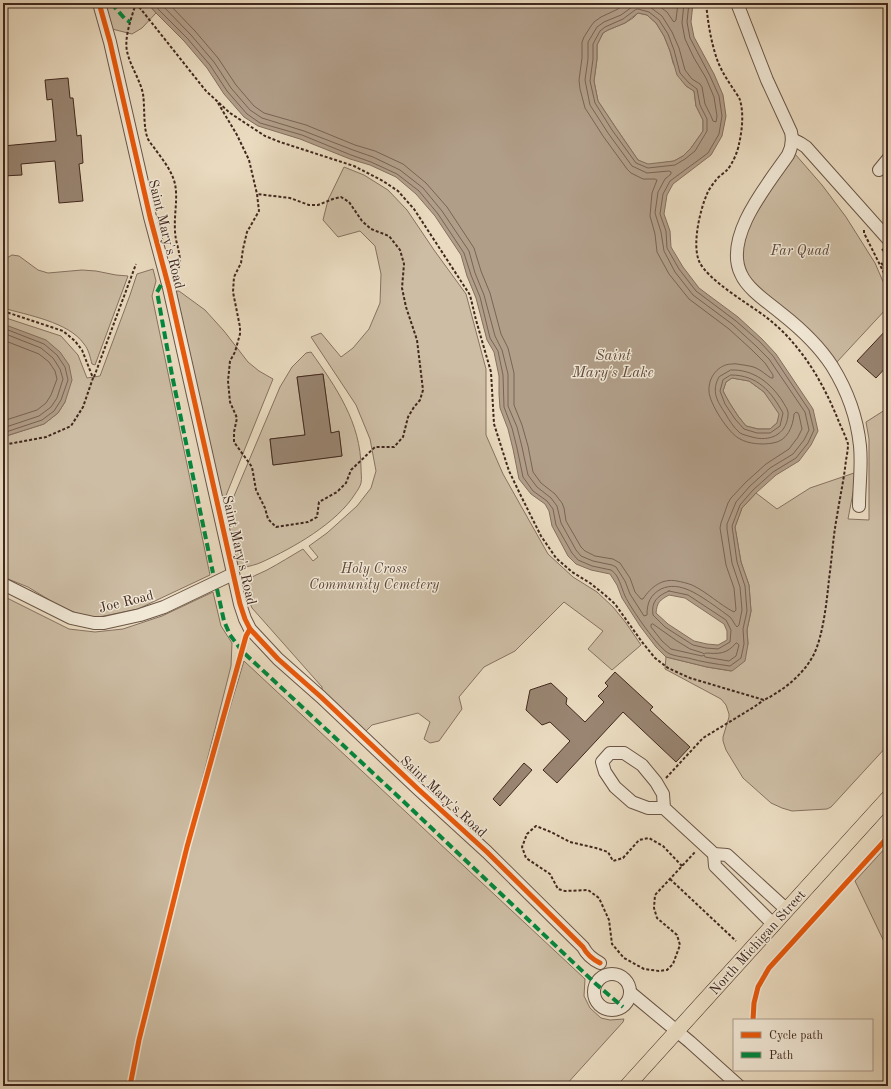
<svg xmlns="http://www.w3.org/2000/svg" width="891" height="1089" font-family="'Old Standard TT',serif">
<style>
.green{fill:#cdbda4;stroke:#877261;fill-rule:evenodd}
.water{fill:#b19e89;stroke:#846f5e;fill-rule:evenodd}
.lines{fill:none;stroke-linecap:round;stroke-linejoin:round}
.shore{stroke:#796354;stroke-width:1}
.building{fill:#998572;stroke:#41281e}
.minor-casing{stroke:#6b5546;stroke-width:14}
.major-casing{stroke:#41281e;stroke-width:16}
.path{stroke:#41281e;stroke-width:2;stroke-dasharray:3 2;stroke-linecap:butt}
.minor{stroke:#f1e8d6;stroke-width:12}
.major{stroke:#eadbc0;stroke-width:15}
.quiet{stroke:#00873e;stroke-width:4;stroke-dasharray:8 4;stroke-linecap:butt}
.cycleway-casing{stroke:#f1e8d6;stroke-width:8}
.cycleway{stroke:#e8590c;stroke-width:5}
.labels{text-anchor:middle;stroke-width:3;stroke-linejoin:round;paint-order:stroke}
.street-label{font-size:14px;fill:#41281e;stroke:#f1e8d6}
.park-label{font-size:14px;font-style:italic;fill:#5d4639;stroke:#f1e8d6}
.water-label{font-size:15px;font-style:italic;fill:#634b3e;stroke:#f1e8d6}
</style>
<rect width="100%" height="100%" fill="#eadbc0"/>
<filter id="stains"><feTurbulence type="fractalNoise" baseFrequency=".005" numOctaves="4"/><feColorMatrix values="0 0 0 0 .2 0 0 0 0 .09 0 0 0 0 .02 0 0 0 .5 -.17"/></filter>
<radialGradient id="worn" r=".72"><stop offset=".6" stop-color="#630" stop-opacity="0"/><stop offset="1" stop-color="#630" stop-opacity=".3"/></radialGradient>
<!-- green -->
<g class="green">
<polygon points="105,3 150,3 150,6 156,13 142,28 132,34 112,29"/>
<polygon points="638,13 647,15 656,23 664,36 670,51 673,63 686,86 694,91 696,106 703,120 703,131 691,148 683,156 674,161 648,165 638,160 616,128 598,101 594,81 597,59 597,45 603,33 608,30 625,23 633,18"/>
<polygon points="795,154 822,185 846,217 875,263 888,293 888,307 836,363 744,272 741,257 745,236 754,217 771,190"/>
<path d="M344,167L364,175L388,190L407,210L434,250L466,294L486,369V435L503,474L548,554L573,577L597,592L613,607L626,623L641,645L612,670L588,649L603,631L564,602L515,651L484,667L459,697L462,709L439,741L430,743L424,739L430,722L418,713L372,725L366,731L322,691V687L252,608L242,583C250,577 259,574 267,570C280,563 291,556 303,549L313,561L318,557L309,546L327,533L357,506L371,488L376,471L370,439L356,405L311,337L321,333L341,357L353,348L369,329L380,303L381,274L375,246L360,231L338,237L323,220L328,200Z"/>
<path d="M12,255L19,256L38,270L48,273L82,270L96,271L116,275L128,276L95,365L92,364C90,357 89,350 84,344C69,322 27,315 3,308V260Z"/>
<polygon points="153,269 156,281 152,296 210,575 138,609 94,618 79,614 61,607 28,587 3,577 3,437 44,424 58,413 65,402 24,333 3,324 3,317 61,336 78,355 87,378 100,376 130,295 137,274"/>
<polygon points="176,291 179,291 205,310 224,331 248,362 259,371 273,379 225,498 221,498"/>
<path d="M311,352C336,387 361,423 361,468C361,473 362,479 361,483C360,487 357,491 355,494C337,523 293,548 262,562C256,565 249,566 242,568L236,565L226,515L280,387L292,367L306,353ZM323,374L331,433L339,432L342,456L273,465L270,439L305,435L297,377Z"/>
<polygon points="732,378 749,381 764,392 780,414 777,423 770,429 758,429 746,426 738,416 729,402 723,391 726,382"/>
<polygon points="888,408 888,745 831,807 827,809 792,811 782,808 771,803 743,778 726,750 723,741 723,737 729,717 729,714 726,705 721,699 665,669 666,657 707,667 731,671 748,644 747,630 751,611 749,585 741,562 735,527 742,508 756,493 777,509 810,488 857,472 848,519 869,520 869,439 866,422"/>
<polygon points="213,592 221,626 232,643 231,666 196,804 200,807 244,661 585,979 584,996 590,1008 601,1018 610,1020 624,1019 623,1022 565,1086 3,1086 3,596 69,629 95,632 123,629 162,616"/>
<polygon points="888,845 888,950 855,881"/>
</g>
<!-- water -->
<g class="water">
<path d="M150,3H693L691,22L694,37L714,74L723,95L726,116L722,136L711,155L673,184L667,195L664,214L670,231L671,247L683,267L699,288L738,317L762,339L776,354L813,409L818,431L811,445L799,461L776,475L756,493L742,508L735,527L741,562L749,585L751,611L747,630L748,644L745,661L732,671L707,667L666,657L656,647L640,626L622,598L617,585L610,574L591,570L576,564L568,556L552,526L549,511L545,504L531,494L519,479L513,449L508,429L500,408L499,394V376L494,352L487,340L476,298L467,276L461,255L435,216L416,194L396,177L370,165L350,159L300,139L258,126L244,117L224,94L207,68L184,41L156,13L150,6ZM638,13L647,15L656,23L664,36L670,51L677,75L686,86L694,91L696,106L703,120V131L691,148L683,156L674,161L648,164L638,160L616,128L598,101L594,81L597,59V45L603,33L608,30L625,23ZM732,378L749,381L764,392L779,414L777,423L770,429H758L746,426L738,416L729,402L723,391L726,382ZM669,595L685,598L724,624L727,631V640L718,645L707,644L694,641L668,624L656,613C657,602 660,600 669,595Z"/>
<polygon points="3,324 46,340 60,352 69,365 72,380 65,402 58,413 44,424 3,437"/>
</g>
<g class="lines">
<!-- shore -->
<g class="shore">
<path d="M154,3L159,10L187,38L210,65L227,91L247,114L260,123L302,135L351,155L371,162L397,174L419,191L438,214L464,253L471,275L480,297L490,338L498,351L503,375L504,407L512,428L517,448L523,477L533,491L547,501L553,509L556,525L572,553L578,560L592,566L611,570C619,575 621,587 625,596C630,607 659,650 670,654C675,656 682,657 688,658C702,662 716,664 730,666L741,658L744,644L743,629L747,611L745,586L737,562L732,526L740,505L753,490L773,472L796,458L808,443L814,430L809,410L773,356L760,342L736,321L696,291L679,269L667,248L666,231L660,214L663,194L670,181L708,153L719,134L722,116L719,96L710,76L690,38L687,22L689,3"/>
<path d="M160,3L191,35L214,62L231,88L250,110L262,118L304,131L353,150L373,157L400,170L423,188L442,211L469,251L475,273L484,295L495,336L502,350L508,374V406L517,427L522,447L528,475L537,487L551,498L557,506L561,523L576,550L581,556L593,561L612,565L616,567L625,581L630,594L644,616L647,615C647,603 650,595 661,589C680,580 700,596 715,606C720,610 725,613 730,617C733,620 734,624 737,627L739,625L742,610L740,587L732,563L727,529V524L736,502L750,486L770,468L793,454L804,440L809,430L805,412L769,359L756,346L732,324L693,295L675,272L664,251L661,232L655,213L658,192L665,179L671,174V172L669,171L647,173L632,166L608,133L590,105L585,80L588,59V42L597,27L604,22L621,15L636,4H640L650,7L662,16L672,32L679,48L685,70L692,79L700,84L702,87L705,104L711,116L713,121L716,122L717,116L714,97L706,78L694,58L685,39L682,23L684,3"/>
<path d="M168,3L195,31L218,58L236,85L254,106L264,113L306,125L355,145L375,151L403,164L426,183L447,207L474,248L481,271L490,293L501,334L508,348L514,373V405L522,425L528,446L533,472L541,483L555,494L562,503L564,508L566,521L581,547L585,551L595,556L613,559L620,563L630,578L635,592L641,599H643C651,587 662,578 677,581C682,582 687,583 692,585C707,592 720,605 734,612L736,610L734,588L726,565L720,528L721,523L728,503L731,498L746,482L766,464L789,449L798,437L802,429L799,415L798,413L796,412L794,414C793,427 787,441 773,443C762,445 749,444 740,439C729,434 709,403 709,391C708,378 718,364 732,364C736,363 740,365 744,365C748,366 752,366 756,368C761,370 766,375 771,378H773V375L765,363L752,350L729,329L689,299L669,274L657,252L655,234L650,216L652,193L657,180L655,179H643L631,173L627,169L603,136L585,108L580,89L579,80L582,58V42L584,37L591,26L594,22L601,17L618,9L626,3"/>
<polyline points="655,3 667,12 673,21 674,22 676,20 678,3"/>
<polygon points="638,9 649,12 659,20 668,34 674,50 680,73 689,83 697,89 700,105 707,119 707,131 695,151 685,159 675,165 648,168 636,163 612,130 595,103 590,81 593,59 593,44 600,31 605,27 623,19 635,10"/>
<polyline points="3,328 44,344 57,355 65,367 68,380 61,400 54,411 42,420 3,433"/>
<polyline points="3,333 41,348 53,358 60,369 63,379 57,398 51,407 39,416 3,428"/>
<polyline points="3,340 39,354 49,362 55,371 57,379 51,395 46,403 37,410 3,421"/>
<path d="M731,370C753,369 771,383 783,402C785,406 789,410 788,416C786,435 769,442 752,437C748,436 744,435 740,433C734,428 729,420 725,413C717,401 711,391 719,377Z"/>
<path d="M731,375C757,375 771,391 783,413L780,426L770,433H757L744,429L735,419L725,404L720,391L723,380Z"/>
<path d="M669,591L688,595L726,620L731,630L730,642L718,649L706,648L693,645L665,627L653,615C651,602 657,596 669,591Z"/>
<path d="M653,624L677,641L690,649L703,653L704,654L706,653C719,654 727,654 736,643H737L739,645L736,656L729,661L705,657L704,655L702,656L671,649L662,641L651,627V625Z"/>
</g>
</g>
<!-- building -->
<g class="building">
<polygon points="68,78 70,98 73,98 77,136 81,135 83,163 79,164 83,201 59,203 55,161 21,164 22,175 3,176 3,146 56,141 52,99 47,100 45,80"/>
<polygon points="888,328 888,365 876,378 857,361"/>
<polygon points="323,374 331,433 339,431 342,456 273,465 270,439 305,435 297,377"/>
<polygon points="615,672 653,707 650,710 690,747 676,762 623,712 557,783 543,770 570,741 550,722 542,725 526,710 530,690 551,683 567,698 566,704 585,722 604,702 598,696 608,686 605,683"/>
<polygon points="524,763 532,770 500,806 493,799"/>
</g>
<g class="lines">
<defs>
<g id="minor">
<path d="M99,3L110,42L150,217L169,288L240,604L245,619L250,629L278,659L321,697L418,789L487,852L583,947C587,955 592,959 600,963"/>
<path d="M737,3L767,80L791,132C793,141 792,147 788,155C768,184 723,237 741,274C748,290 769,303 782,314C801,329 819,346 832,366C847,390 857,417 860,446C862,466 859,486 859,506"/>
<polyline points="792,139 800,143 806,147 888,239"/>
<polyline points="879,170 888,159"/>
<polyline points="3,584 71,618 94,623 104,623 140,615 164,607 233,574"/>
<polyline points="664,808 648,808 632,802 615,787 605,772 602,762 610,753 624,753 642,765 656,782 663,794 664,808 714,854 727,855 787,910"/>
<polyline points="714,854 715,866 773,924"/>
<circle cx="612" cy="992" r="18"/>
<polyline points="631,993 690,1042 739,1086"/>
</g>
<polyline id="major" points="627,1086 888,798"/>
</defs>
<!-- minor casing -->
<use href="#minor" class="minor-casing"/>
<!-- major casing -->
<use href="#major" class="major-casing"/>
<!-- path -->
<g class="path">
<path d="M136,3L206,91L230,113L265,136L280,142L354,166L383,181L398,191L414,209L470,295L476,320L491,372L494,424L501,446L509,471L521,496L541,536L556,558L572,572L590,583L605,595L615,604L642,642L655,658L668,668L690,678L764,700C784,690 804,674 814,654C823,636 827,600 829,579C832,558 833,537 837,516C840,497 844,479 846,460C847,455 848,449 848,444C846,437 842,429 839,422C823,382 801,344 766,317C749,304 707,280 699,261C692,244 700,210 707,194C709,189 713,184 716,180C719,176 724,173 727,170C732,165 738,151 739,144C742,131 744,114 740,100C739,97 736,93 734,90C728,81 722,72 718,62C711,43 708,23 706,3"/>
<path d="M136,3C132,16 124,37 127,51C130,66 140,79 143,94C145,107 143,128 148,139C150,143 153,146 155,149C163,160 172,171 175,184C178,199 174,214 175,230C175,246 185,258 176,274"/>
<polyline points="218,103 237,135 249,160 257,194 259,211 247,232 243,249 241,263 234,277 233,292 240,327 240,334 235,352 230,361 228,381 230,402 237,418 234,432 234,442 252,467 256,490 265,508 268,519 276,527 308,522 317,517 319,502 337,492 346,483 351,470 375,447 394,447 403,437 408,417 414,407 420,400 423,390 417,340 406,307 402,288 404,264 400,250 389,236 371,229 362,221 349,202 341,197 333,199 318,205 309,205 290,198 257,194"/>
<polyline points="864,230 864,233 888,281"/>
<polyline points="882,249 888,256"/>
<polyline points="881,263 888,270"/>
<polyline points="3,311 63,331 75,341 82,350 93,378 83,407 71,426 46,437 3,445"/>
<polyline points="94,377 136,264"/>
<polyline points="666,778 703,738 754,707 764,700"/>
<polyline points="682,866 663,846 649,838 639,840 623,858 613,861 608,852 596,848 570,842 551,832 536,826 527,834 522,847 526,858 550,874 558,889 565,891 588,890 599,898 609,920 612,944 624,958 644,969 659,971 667,970 673,964 680,945 677,935 657,918 654,908 655,895 696,851"/>
<polyline points="670,879 736,941"/>
</g>
<!-- minor -->
<use href="#minor" class="minor"/>
<!-- major -->
<use href="#major" class="major"/>
<!-- quiet -->
<g class="quiet">
<polyline points="111,3 125,19 130,22"/>
<polyline points="161,285 157,292 172,375 213,573"/>
<polyline points="217,589 224,621 230,635 242,651 403,801 596,984 623,1007"/>
</g>
<defs>
<g id="cycleway">
<path d="M99,3L110,42L150,217L169,288L240,604L245,619L250,629L278,659L321,697L418,789L487,852L583,947C587,955 592,959 600,963"/>
<polyline points="753,1020 754,1003 758,987 769,968 888,837"/>
<polyline points="130,1086 139,1040 187,847 246,636 250,629"/>
</g>
</defs>
<!-- cycleway casing -->
<use href="#cycleway" class="cycleway-casing"/>
<!-- cycleway -->
<use href="#cycleway" class="cycleway"/>
</g>
<g class="labels">
<!-- street labels -->
<g class="street-label">
<text transform="translate(167 234) rotate(76)" y="5">Saint Mary's Road</text>
<text transform="translate(240 550) rotate(77)" y="5">Saint Mary's Road</text>
<text transform="translate(126 601) rotate(-14)" y="5">Joe Road</text>
<text transform="translate(444 796) rotate(43)" y="5">Saint Mary's Road</text>
<text transform="translate(757 942) rotate(-48)" y="5">North Michigan Street</text>
</g>
<!-- park labels -->
<g class="park-label">
<text x="800" y="255">Far Quad</text>
<text x="374" y="573">Holy Cross<tspan x="374" dy="16">Community Cemetery</tspan></text>
</g>
<!-- water labels -->
<g class="water-label">
<text x="613" y="360">Saint<tspan x="613" dy="17">Mary's Lake</tspan></text>
</g>
</g>
<!-- margin -->
<rect width="891" height="1089" fill="none" stroke="#eadbc0" stroke-width="16"/>
<rect x="4" y="4" width="883" height="1081" fill="none" stroke="#41281e" stroke-width="2"/>
<rect x="8" y="8" width="875" height="1073" fill="none" stroke="#41281e"/>
<!-- legend -->
<rect x="733" y="1019" width="140" height="52" fill="#f1e8d6" stroke="#ab9b8c"/>
<rect x="741" y="1032" width="20" height="6" fill="#e8590c" stroke="#ab9b8c"/>
<text x="769" y="1039" font-size="12" fill="#41281e">Cycle path</text>
<rect x="741" y="1052" width="20" height="6" fill="#00873e" stroke="#ab9b8c"/>
<text x="769" y="1059" font-size="12" fill="#41281e">Path</text>
<rect width="100%" height="100%" filter="url(#stains)"/>
<rect width="100%" height="100%" fill="url(#worn)"/>
</svg>
